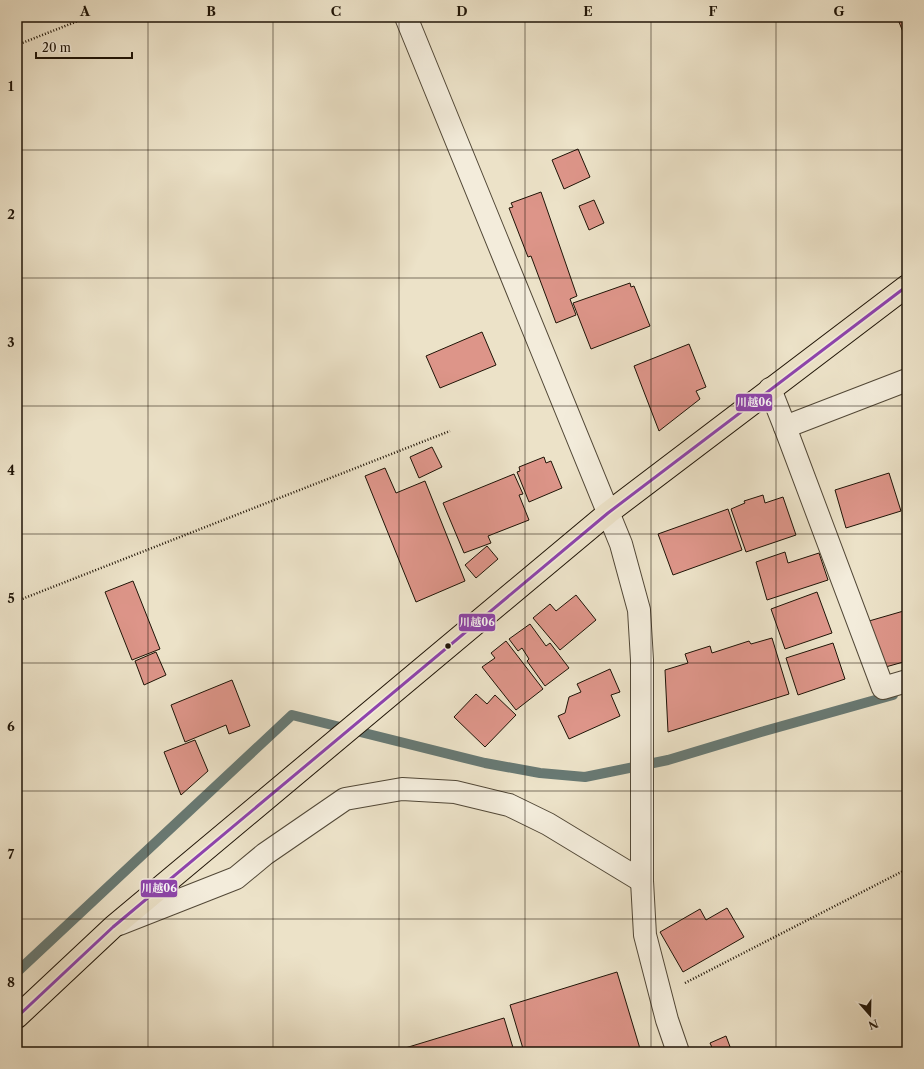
<svg xmlns="http://www.w3.org/2000/svg" width="924" height="1069" font-family="'Libre Caslon Text','Noto Serif JP',serif">
<style>
.lines{fill:none;stroke-linecap:round;stroke-linejoin:round}
.stream{stroke:#687973;stroke-width:10}
.building{fill:#dd9589;stroke:#1f1407}
.minor-casing{stroke:#524837;stroke-width:24}
.tertiary-casing{stroke:#524837;stroke-width:24}
.primary-casing{stroke:#1f1407;stroke-width:24}
.path{stroke:#1f1407;stroke-width:2.5;stroke-dasharray:1 2;stroke-linecap:butt}
.minor{stroke:#f3ecdb;stroke-width:22}
.tertiary{stroke:#f3ecdb;stroke-width:22}
.primary{stroke:#ece2c8;stroke-width:22}
.bus-1-casing{stroke:#f3ecdb;stroke-width:6}
.bus-1{stroke:#8e44ad;stroke-width:3}
.grid{fill:none;stroke:#1f1407;stroke-width:1;stroke-opacity:0.55}
.bus-dot{fill:#1f1407;stroke:#f3ecdb;stroke-width:1.5}
.line-badge{stroke:#f3ecdb;stroke-width:1.5}
.badge-label{font-size:11px;text-anchor:middle;font-weight:bold;fill:#fff}
.neatline{fill:none;stroke:#1f1407;stroke-width:1.5}
.grid-label{font-size:13px;text-anchor:middle;font-weight:bold;fill:#1f1407}
</style>
<rect width="100%" height="100%" fill="#ece2c8"/>
<filter id="stains"><feTurbulence type="fractalNoise" baseFrequency=".005" numOctaves="4"/><feColorMatrix values="0 0 0 0 .2 0 0 0 0 .09 0 0 0 0 .02 0 0 0 .5 -.17"/></filter>
<radialGradient id="worn" r=".72"><stop offset=".6" stop-color="#630" stop-opacity="0"/><stop offset="1" stop-color="#630" stop-opacity=".3"/></radialGradient>
<g class="lines">
<!-- stream -->
<polyline class="stream" points="17,972 292,715 485,763 540,773 585,777 668,760 761,732 893,695"/>
</g>
<!-- building -->
<g class="building">
<polygon points="897,17 907,17 907,42"/>
<polygon points="578,149 590,177 564,189 552,160"/>
<polygon points="541,192 577,296 570,299 576,315 556,323 531,256 528,257 509,208 513,207 511,203"/>
<polygon points="594,200 604,223 589,230 579,206"/>
<polygon points="630,283 631,287 634,286 650,326 591,349 573,303"/>
<polygon points="482,332 496,365 440,388 426,356"/>
<polygon points="689,344 706,387 696,391 700,399 659,431 634,366"/>
<polygon points="432,447 442,467 419,478 410,457"/>
<polygon points="544,457 546,463 551,461 562,488 529,502 517,472 520,471 519,467"/>
<polygon points="385,468 396,493 425,481 465,581 416,602 365,476"/>
<polygon points="889,473 901,511 846,528 835,490"/>
<polygon points="514,474 523,494 519,495 529,520 488,536 491,543 464,553 443,503"/>
<polygon points="763,495 765,503 783,497 796,535 746,552 731,509 745,503 744,501"/>
<polygon points="728,509 742,550 673,575 658,534"/>
<polygon points="487,546 498,559 476,578 465,565"/>
<polygon points="785,552 788,563 819,553 828,580 767,600 756,562"/>
<polygon points="133,581 160,649 132,660 105,592"/>
<polygon points="817,592 832,633 785,649 771,609"/>
<polygon points="576,595 596,620 560,650 533,618 550,604 556,611"/>
<polygon points="907,610 907,661 882,668 869,621"/>
<polygon points="530,624 546,646 550,643 569,668 545,686 527,661 529,659 522,648 518,651 509,639"/>
<polygon points="772,638 789,694 668,732 665,670 688,663 685,654 710,646 712,653 749,641 751,644"/>
<polygon points="506,641 543,689 516,710 482,667 495,658 491,653"/>
<polygon points="833,643 845,679 798,695 786,658"/>
<polygon points="156,652 166,675 144,685 135,661"/>
<polygon points="610,669 620,692 611,695 620,716 569,739 558,716 565,713 569,697 581,692 577,684"/>
<polygon points="232,680 250,726 229,734 226,725 185,742 171,705"/>
<polygon points="476,694 487,704 495,695 516,715 485,747 454,717"/>
<polygon points="195,740 208,771 181,795 164,752"/>
<polygon points="727,908 744,937 683,972 660,932 700,909 706,920"/>
<polygon points="617,972 641,1052 524,1052 510,1005"/>
<polygon points="504,1018 514,1051 518,1050 519,1052 392,1052"/>
<polygon points="726,1036 732,1052 714,1052 710,1043"/>
</g>
<g class="lines">
<defs>
<g id="minor">
<polyline points="770,389 785,427 907,380"/>
<polyline points="785,427 883,688 907,681"/>
<polyline points="119,924 236,878 265,854 345,799 402,789 455,792 509,805 548,824 642,881"/>
</g>
<polyline id="tertiary" points="406,17 621,544 639,610 642,660 642,881 645,935 667,1020 678,1052"/>
<polyline id="primary" points="17,1017 113,927 608,513 907,286"/>
</defs>
<!-- minor casing -->
<use href="#minor" class="minor-casing"/>
<!-- tertiary casing -->
<use href="#tertiary" class="tertiary-casing"/>
<!-- primary casing -->
<use href="#primary" class="primary-casing"/>
<!-- path -->
<g class="path">
<polyline points="17,45 88,17"/>
<polyline points="17,601 450,431"/>
<polyline points="685,983 907,869"/>
</g>
<!-- minor -->
<use href="#minor" class="minor"/>
<!-- tertiary -->
<use href="#tertiary" class="tertiary"/>
<!-- primary -->
<use href="#primary" class="primary"/>
<defs>
<polyline id="bus-1" points="17,1017 113,927 608,513 907,286"/>
</defs>
<!-- bus-1 casing -->
<use href="#bus-1" class="bus-1-casing"/>
<!-- bus-1 -->
<use href="#bus-1" class="bus-1"/>
</g>
<!-- grid -->
<path class="grid" d="M148,17V1052M273,17V1052M399,17V1052M525,17V1052M651,17V1052M776,17V1052M17,150H907M17,278H907M17,406H907M17,534H907M17,663H907M17,791H907M17,919H907"/>
<!-- markers -->
<circle class="bus-dot" cx="448" cy="646" r="3.5"/>
<g class="line-badge">
<rect x="735" y="393" width="38" height="19" rx="4" fill="#8e44ad"/>
<rect x="458" y="613" width="38" height="19" rx="4" fill="#8e44ad"/>
<rect x="140" y="879" width="38" height="19" rx="4" fill="#8e44ad"/>
</g>
<g class="badge-label">
<text x="754" y="406">川越06</text>
<text x="477" y="626">川越06</text>
<text x="159" y="892">川越06</text>
</g>
<!-- margin -->
<rect width="924" height="1069" fill="none" stroke="#ece2c8" stroke-width="44"/>
<!-- north arrow -->
<g transform="translate(870 1015) rotate(160)" stroke="#f3ecdb" stroke-width="3" paint-order="stroke">
<path d="M0-3L7 15L0 10L-7 15Z" fill="#1f1407"/>
<text y="-6" font-size="11" font-weight="bold" text-anchor="middle" fill="#1f1407">N</text>
</g>
<!-- scale -->
<path d="M36 52v6h96v-6" fill="none" stroke="#1f1407" stroke-width="2"/>
<text x="42" y="52" font-size="12" fill="#1f1407" stroke="#f3ecdb" stroke-width="3" paint-order="stroke">20 m</text>
<rect x="22" y="22" width="880" height="1025" class="neatline"/>
<g class="grid-label">
<text x="85" y="16">A</text>
<text x="211" y="16">B</text>
<text x="336" y="16">C</text>
<text x="462" y="16">D</text>
<text x="588" y="16">E</text>
<text x="713" y="16">F</text>
<text x="839" y="16">G</text>
<text x="11" y="91">1</text>
<text x="11" y="219">2</text>
<text x="11" y="347">3</text>
<text x="11" y="475">4</text>
<text x="11" y="603">5</text>
<text x="11" y="731">6</text>
<text x="11" y="859">7</text>
<text x="11" y="987">8</text>
</g>
<rect width="100%" height="100%" filter="url(#stains)"/>
<rect width="100%" height="100%" fill="url(#worn)"/>
</svg>
